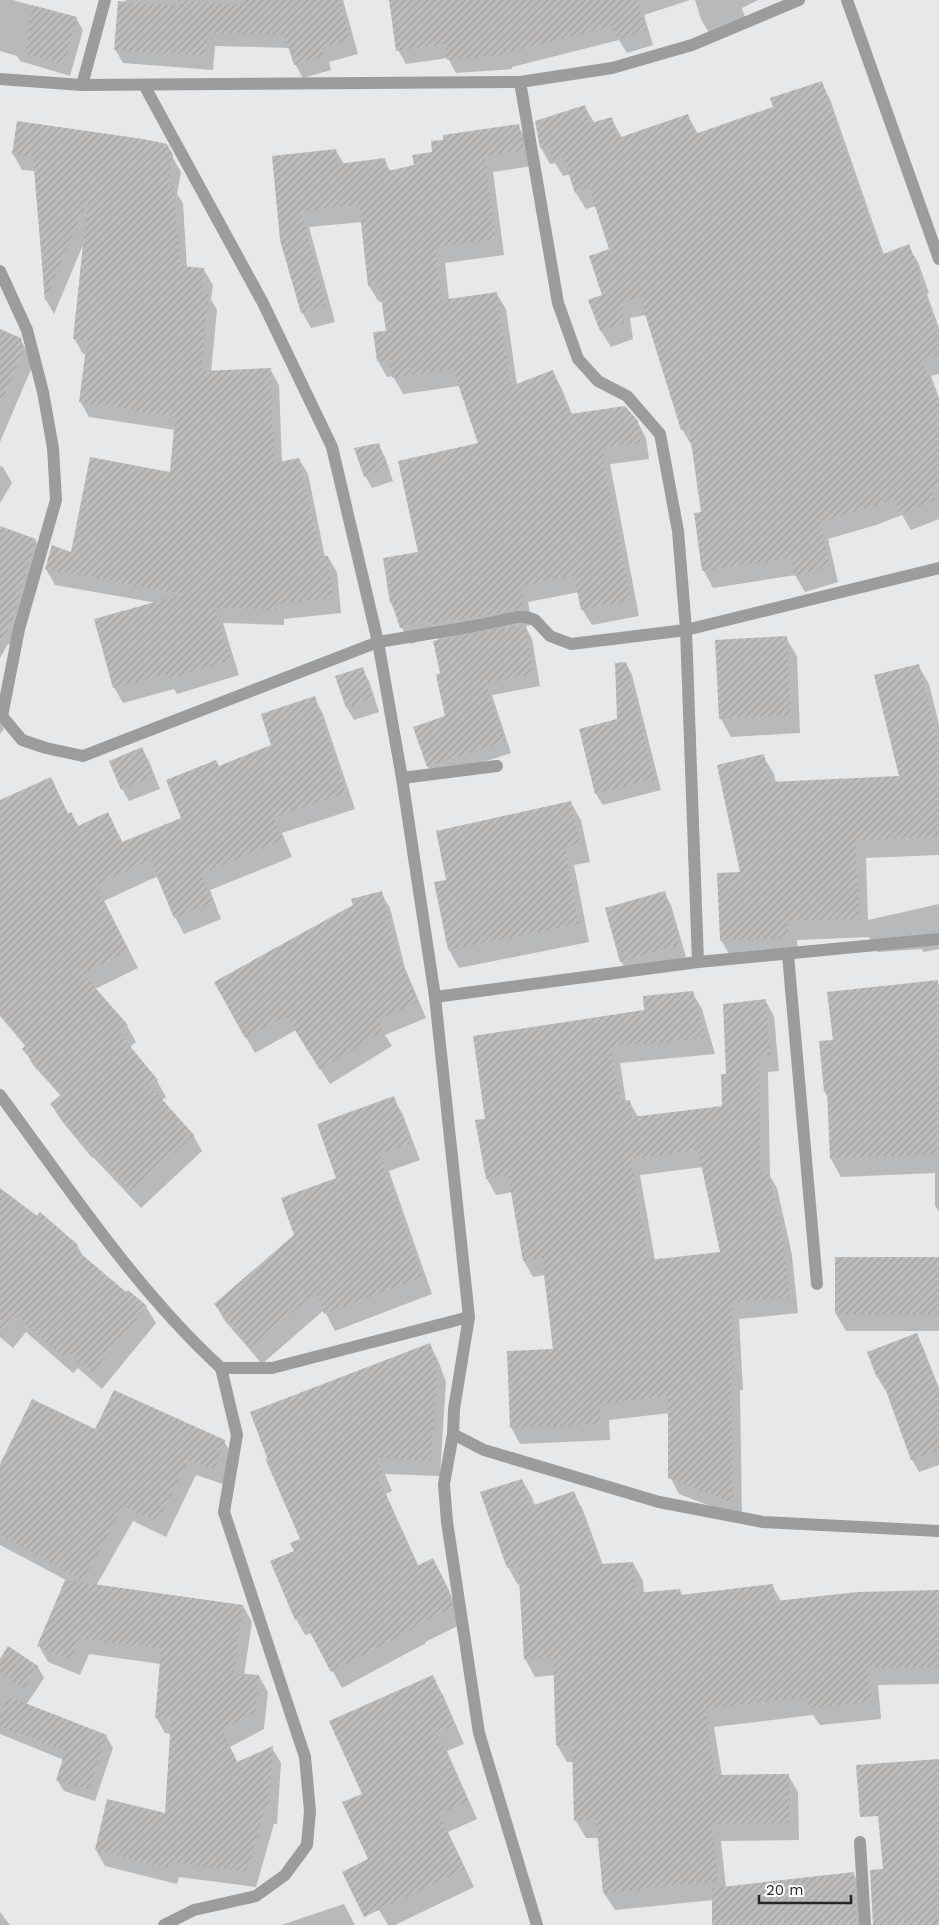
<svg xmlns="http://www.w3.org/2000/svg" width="939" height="1925" font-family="'Work Sans',sans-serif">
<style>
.shadow{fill:#0003;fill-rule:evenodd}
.building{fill:url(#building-hatch);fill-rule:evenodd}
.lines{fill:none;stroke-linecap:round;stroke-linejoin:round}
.minor{stroke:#9d9c9c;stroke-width:12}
</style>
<defs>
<pattern id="building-hatch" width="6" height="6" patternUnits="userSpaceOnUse" patternTransform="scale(1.25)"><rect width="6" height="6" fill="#bdbcba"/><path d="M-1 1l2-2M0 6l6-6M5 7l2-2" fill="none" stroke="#a2a1a0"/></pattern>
</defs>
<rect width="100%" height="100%" fill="#e7e8ea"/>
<!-- shadow -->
<g class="shadow">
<polygon points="0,0 13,0 76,18 83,30 70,76 20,61 17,56 0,51"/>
<polygon points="126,0 343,0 358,54 329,62 331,70 303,78 295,64 290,48 215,46 213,70 123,63 115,49"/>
<polygon points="390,0 690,0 644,15 653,45 627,53 619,40 512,67 512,69 456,73 448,58 406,64 398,50"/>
<polygon points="695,0 758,0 742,8 746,20 709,33 701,19"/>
<polygon points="821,82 830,99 884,255 908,246 918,262 929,293 927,294 939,328 939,374 931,376 939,398 939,519 911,530 902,515 876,525 828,539 838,582 805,592 795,575 713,588 704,571 696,514 702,513 692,446 682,429 646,315 630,318 633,339 611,347 601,331 590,300 604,296 610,250 596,206 586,209 576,193 570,174 563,176 555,163 550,164 541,148 585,107 595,124 611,118 622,138 688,116 698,134 775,108"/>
<polygon points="518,126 528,142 532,166 493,172 504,255 445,263 449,300 496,293 506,309 517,385 552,371 561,387 572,414 637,421 646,438 649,459 610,464 639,616 592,625 582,609 579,592 528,602 532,625 525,626 532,639 540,686 492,695 511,753 435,778 428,766 446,716 439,641 436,635 411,644 402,628 391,603 480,444 459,386 403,394 393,376 387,377 378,361 387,332 383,301 379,302 369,286 362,222 309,227 335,322 311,328 302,312 282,240 336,151 344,164 384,160 391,172 416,166 434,153"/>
<polygon points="166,146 181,172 177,194 183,203 187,268 204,270 213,285 211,299 217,310 211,372 270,369 279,385 282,463 299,459 308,474 325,557 328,557 337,572 341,613 284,619 284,625 223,623 239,675 177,694 174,689 123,703 114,687 157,603 55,585 46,569 52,547 72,554 171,474 175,430 89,417 80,401 86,354 83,354 74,338 83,245 54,314 46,300 35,171 22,170 13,154"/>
<polygon points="0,331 20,339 29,355 32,367 0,442"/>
<polygon points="378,445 385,457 393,481 372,488 365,476"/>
<polygon points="0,466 3,467 12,483 0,503"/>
<polygon points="35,540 42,553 13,646 8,644 0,658 0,546"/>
<polygon points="786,638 797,656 800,733 731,737 721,719"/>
<polygon points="626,663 632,675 661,790 603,805 596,794 619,720"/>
<polygon points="918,665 929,684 939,724 939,855 866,858 868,920 939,904 939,949 923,952 922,949 877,952 869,937 797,940 798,956 732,959 721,940 742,873 763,756 774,774 776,783 901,778"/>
<polygon points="362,669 369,681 379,712 354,720 347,708 337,677"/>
<polygon points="314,698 323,714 355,809 282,833 292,857 210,890 221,919 184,934 175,917 158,876 104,901 138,968 95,989 127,1026 136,1042 129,1048 157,1081 166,1097 161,1101 193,1135 202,1151 141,1208 93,1157 92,1158 61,1120 51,1104 61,1096 33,1065 24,1049 26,1047 0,1016 0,801 50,778 69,815 71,814 79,827 107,814 123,843 183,819 219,767 272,746"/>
<polygon points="0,722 4,729 0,734"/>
<polygon points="142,749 149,761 160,789 129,801 122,789"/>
<polygon points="571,803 581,820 590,862 574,865 589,942 459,968 449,950 436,883 448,881"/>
<polygon points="381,893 390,908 405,968 426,1018 385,1035 392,1046 330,1084 296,1030 255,1053 215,983"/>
<polygon points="664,893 671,905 686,957 628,974 621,961"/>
<polygon points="937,982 939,985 939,1212 935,1206 935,1173 841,1177 831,1159 828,1098 825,1092 821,1043 834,1041"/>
<path d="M692,992L702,1009L715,1054L620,1063L626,1101H629L638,1117L723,1107L727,1075L765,1000L774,1016L779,1071L768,1072L770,1176L777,1188L792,1255L798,1313L739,1319L743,1390H740L742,1518L679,1494L670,1477V1413L609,1420L610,1440L520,1444L511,1427L555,1350L545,1275L533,1277L524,1261L512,1192L496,1195L487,1179V1120L646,1011ZM703,1167L721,1253L655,1260L640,1175Z"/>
<polygon points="393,1098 403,1115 420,1160 389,1171 432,1294 335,1331 324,1310 262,1364 225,1321 215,1304 295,1235 338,1179"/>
<polygon points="0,1189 77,1245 84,1258 126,1294 146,1307 156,1323 102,1389 78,1368 73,1373 26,1332 13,1348 0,1337"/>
<polygon points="836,1258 939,1258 939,1331 846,1331 836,1314"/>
<polygon points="916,1335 923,1347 939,1388 939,1465 919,1472 912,1460 886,1389 885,1390 878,1378 868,1353"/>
<polygon points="429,1344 438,1360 446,1382 440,1476 385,1474 392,1491 386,1494 419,1567 433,1560 442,1576 458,1610 460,1625 425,1642 426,1643 342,1688 312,1633 305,1635 296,1619 296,1551"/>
<polygon points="96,1431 224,1441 232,1456 223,1484 196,1475 166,1537 133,1521 96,1586 243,1606 252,1622 244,1675 259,1676 268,1692 264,1729 230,1747 238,1763 272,1748 281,1763 277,1824 274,1824 256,1887 179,1877 177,1884 105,1866 96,1850 166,1815 171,1734 165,1733 156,1717 161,1664 89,1654 80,1675 48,1662 39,1646 66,1580 0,1545 0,1474"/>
<polygon points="522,1480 532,1497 535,1506 573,1492 583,1510 603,1565 633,1563 643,1581 644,1593 680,1591 683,1596 772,1585 781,1601 939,1591 939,1684 878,1685 881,1719 820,1725 813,1715 714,1727 722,1776 788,1775 798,1792 799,1840 721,1841 726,1888 853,1873 861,1887 860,1925 713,1925 713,1900 615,1910 604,1893 599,1838 586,1838 576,1821 574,1762 567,1762 557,1745 555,1675 535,1677 525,1659 520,1584 518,1585 508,1567"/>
<polygon points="9,1648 38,1667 44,1678 26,1705 106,1736 113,1748 95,1801 64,1791 57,1780 64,1760 0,1734 0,1661"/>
<polygon points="432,1677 443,1695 464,1744 447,1751 477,1819 448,1832 474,1887 395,1925 388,1925 379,1910 361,1864 370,1860 364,1794"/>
<polygon points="344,1904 355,1925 281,1925"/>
<polygon points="0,1912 10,1925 0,1925"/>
</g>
<!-- building -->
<g class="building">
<polygon points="179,0 243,5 243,0 340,0 351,40 322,48 324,56 294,65 284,34 208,33 206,56 114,50 118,1 178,6"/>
<polygon points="389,0 637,0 646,31 617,40 613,26 505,53 505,55 447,60 445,44 396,51"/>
<polygon points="32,5 77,17 64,65 26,54"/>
<polygon points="822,81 881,255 909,244 921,276 919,277 939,336 939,354 922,360 939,403 939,486 931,489 935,500 900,514 894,499 866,509 865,508 820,523 830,566 794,576 791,558 702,571 694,513 701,512 689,428 681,430 640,298 622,302 624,323 600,331 588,300 602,295 589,256 609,249 589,188 575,193 563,157 552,160 548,147 540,148 535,121 585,105 591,123 612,117 618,138 688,114 695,134 773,107 770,98"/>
<polygon points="17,121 143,139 167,144 173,155 168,187 174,186 180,266 204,268 202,292 209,293 201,371 271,368 274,463 299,458 321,556 328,556 333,598 276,604 276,610 215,608 231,660 167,679 165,674 113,688 94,619 184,594 45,569 52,545 71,552 90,457 170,472 175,416 130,411 131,409 79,402 87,340 73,339 88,199 45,301 33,157 12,154"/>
<polygon points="519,124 524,150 485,156 496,239 436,247 442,300 497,292 511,386 553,370 570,414 625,406 638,421 641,443 601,448 631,600 581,610 574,575 520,586 524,609 429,625 427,619 400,628 392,603 390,603 383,558 418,552 398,461 478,443 453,369 392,378 390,360 377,361 373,332 386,331 379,285 368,286 359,205 301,211 326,306 301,313 280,240 272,156 336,149 338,164 385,158 388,171 414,165 412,155 432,152 431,141 443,140 443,135"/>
<polygon points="0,329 21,338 24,350 0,405"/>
<polygon points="379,443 387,468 364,477 354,448"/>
<polygon points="0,526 36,539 13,619 0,646"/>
<polygon points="518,625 526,626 534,674 486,683 505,741 427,767 413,727 445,716 436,675 440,673 433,641"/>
<polygon points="787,636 791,715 719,719 715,640"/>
<polygon points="626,662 655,779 595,794 579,729 617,719 615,663"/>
<polygon points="919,664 939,744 939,837 856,840 859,919 787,921 788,937 720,941 717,873 740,872 717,765 764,754 770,782 899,776 874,675"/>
<polygon points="363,667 373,699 346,708 335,676"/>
<polygon points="315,696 346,793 274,817 283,840 201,874 213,902 174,918 150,860 96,885 129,951 83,974 128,1025 119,1033 158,1080 150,1086 194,1135 131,1192 83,1141 82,1142 50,1104 62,1094 22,1049 26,1045 0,1013 0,800 51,777 68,814 71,812 78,826 108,812 122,842 181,818 166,780 216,760 219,766 271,745 261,714"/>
<polygon points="142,747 154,777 121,790 109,761"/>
<polygon points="571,801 581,844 565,847 579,924 448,950 434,882 446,880 436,831"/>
<polygon points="382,891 397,951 418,1002 377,1020 384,1030 320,1070 286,1016 245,1038 214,982 353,905 351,899"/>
<polygon points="665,891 680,945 620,962 605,908"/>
<polygon points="938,980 939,1024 936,1024 939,1054 939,1154 830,1159 827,1092 824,1092 819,1041 833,1040 827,992"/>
<path d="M693,991L706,1038L611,1047L620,1101L630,1100L632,1117L722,1106L721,1074H726L723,1004L766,999L770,1055L759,1056L761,1172L768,1171L783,1238L790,1297L731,1303L735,1374H731L733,1503L668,1478V1396L600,1404L601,1424L510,1428L507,1351L553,1349L542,1258L523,1261L508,1175L486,1179L475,1120L485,1119L473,1036L644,1010L643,996ZM698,1150L720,1252L649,1260L631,1159Z"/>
<polygon points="394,1096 411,1143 380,1154 423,1277 324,1314 316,1292 251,1348 214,1304 294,1235 281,1198 336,1178 317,1124"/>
<polygon points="0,1188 37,1216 40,1212 78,1245 74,1248 126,1292 128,1290 147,1306 92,1373 68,1352 63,1357 16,1316 0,1335"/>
<rect x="835" y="1257" width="104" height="57"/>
<polygon points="917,1333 939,1391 939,1450 911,1460 881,1377 877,1378 867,1352"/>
<polygon points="430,1343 438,1365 431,1461 377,1458 384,1475 378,1478 417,1566 433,1558 450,1593 452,1608 417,1625 417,1627 331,1672 302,1617 295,1620 270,1561 294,1551 290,1543 300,1539 265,1458 268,1460 250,1412"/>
<polygon points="114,1390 225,1440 215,1469 188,1460 158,1522 124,1506 83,1580 0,1535 0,1464 32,1399 95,1429"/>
<polygon points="522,1479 531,1506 574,1491 600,1564 633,1562 635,1593 680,1589 681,1595 773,1584 775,1601 858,1592 939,1590 939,1667 868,1668 872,1702 808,1708 807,1697 705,1709 716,1775 789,1774 789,1823 712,1824 718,1881 603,1893 596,1820 574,1821 572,1745 556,1745 553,1657 524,1659 518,1564 507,1568 480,1492"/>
<polygon points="65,1580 243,1605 234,1673 259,1675 256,1712 222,1730 237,1762 273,1746 269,1808 265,1808 247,1872 170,1862 168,1868 95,1850 107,1799 165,1813 171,1719 155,1718 161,1649 80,1638 71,1660 37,1646"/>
<polygon points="8,1646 38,1666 24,1688 0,1672 0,1659"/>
<polygon points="433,1675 455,1725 437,1733 468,1801 439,1814 465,1869 364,1917 342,1872 368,1859 342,1802 362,1794 329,1721"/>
<polygon points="7,1696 107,1735 89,1790 56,1780 65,1752 0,1726 0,1714"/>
<polygon points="939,1759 939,1925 873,1925 870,1870 883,1869 878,1816 860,1817 856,1765"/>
<polygon points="854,1872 857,1925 712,1925 712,1888"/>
</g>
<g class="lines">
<!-- minor -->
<g class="minor">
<polyline points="847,0 939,259"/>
<polyline points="0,79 82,85 520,82 612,68 692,45 799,0"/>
<polyline points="520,82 558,303 578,359 598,381 627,396 660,434 678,531 686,630 698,962"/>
<polyline points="82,85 105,0"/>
<polyline points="144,85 263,303 332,447 378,642 402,778 435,997 469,1317 454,1409 453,1434 484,1450 659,1502 763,1522 939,1531"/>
<polyline points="0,271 27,330 43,392 53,448 56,500 19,629 2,716 22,740 46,748 83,756 378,642 470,627 517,617 526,617 535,620 550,636 571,644 686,630 939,568"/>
<polyline points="402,778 497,766"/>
<polyline points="788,955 817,1284"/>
<polyline points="435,997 698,962 939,939"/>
<path d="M0,1095C69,1188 135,1289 221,1368H272L469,1317"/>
<polyline points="453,1434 444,1484 447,1522 479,1733 537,1925"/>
<polyline points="860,1842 865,1925"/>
<polyline points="164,1925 194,1910 256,1896 285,1875 307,1845 310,1811 305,1757 224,1512 237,1435 221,1368"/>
</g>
</g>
<!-- scale -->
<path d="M759 1895v8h92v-8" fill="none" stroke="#262627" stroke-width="2.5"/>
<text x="766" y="1895" font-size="15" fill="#262627" stroke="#ffffff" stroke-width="4" paint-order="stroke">20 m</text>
</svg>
